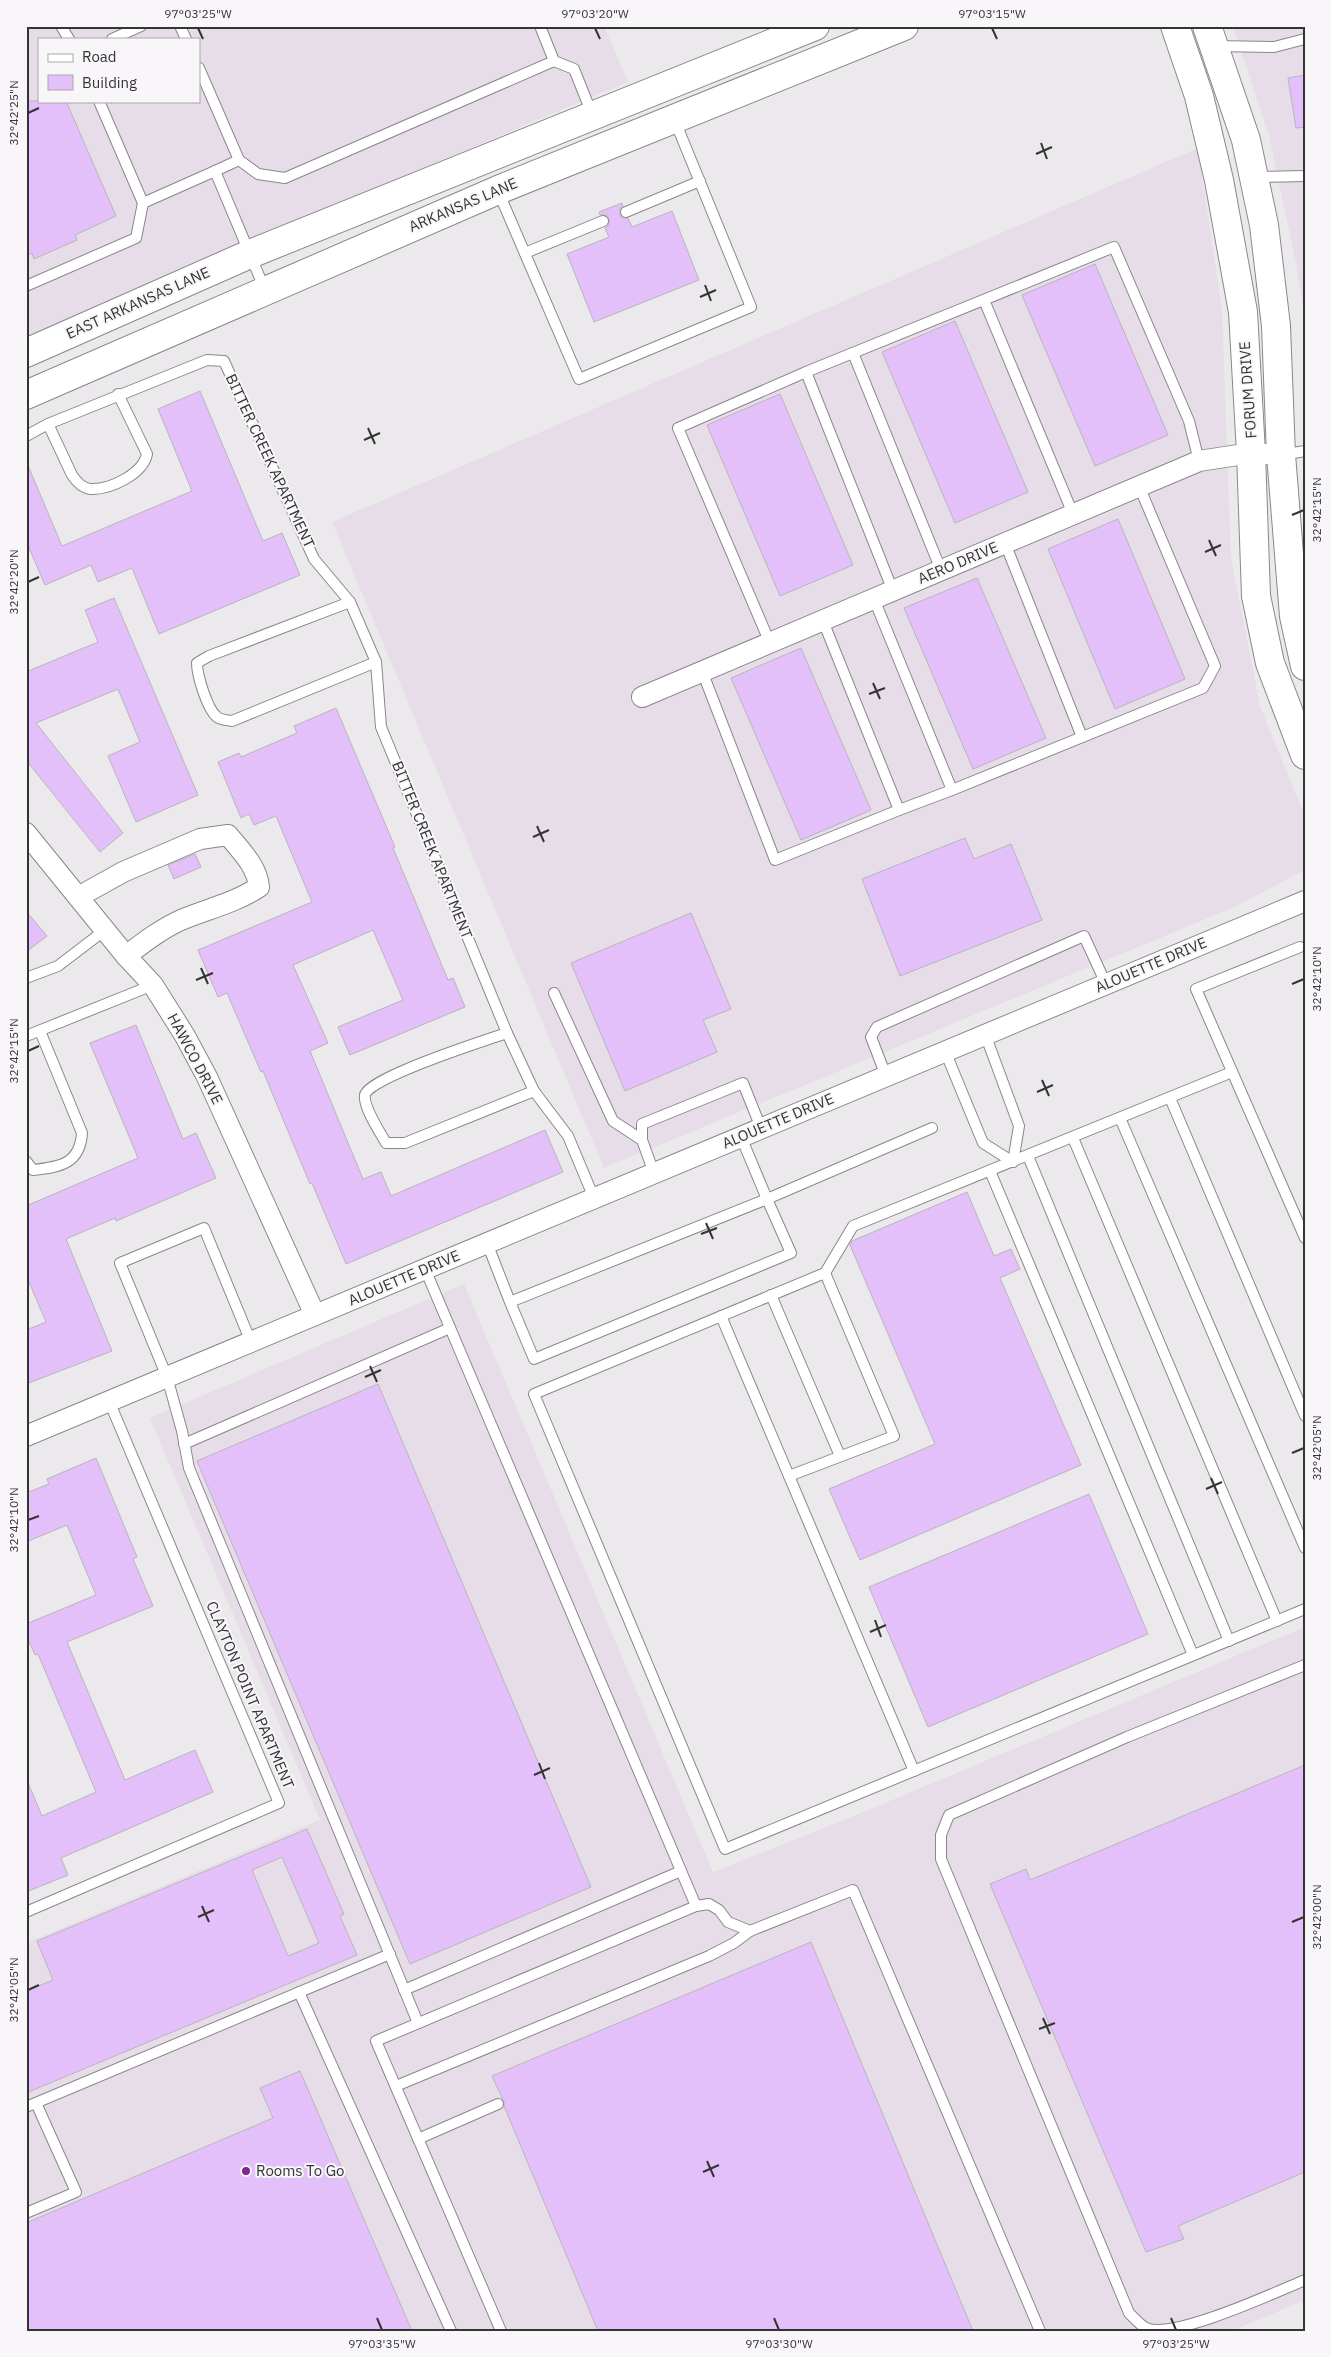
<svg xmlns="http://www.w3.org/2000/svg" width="1331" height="2357" font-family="'IBM Plex Sans',sans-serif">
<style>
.built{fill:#e6dde8;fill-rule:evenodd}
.building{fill:#e4c0fa;stroke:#b8b5ba;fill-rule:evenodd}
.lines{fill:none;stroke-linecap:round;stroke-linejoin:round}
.lane-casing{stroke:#8a878b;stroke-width:12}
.street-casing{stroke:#8a878b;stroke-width:22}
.secondary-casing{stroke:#8a878b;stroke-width:30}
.lane{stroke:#fff;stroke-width:10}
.street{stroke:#fff;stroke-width:20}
.secondary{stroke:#fff;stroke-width:28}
.ticks{fill:none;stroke:#353435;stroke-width:2}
.poi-dot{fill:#7f2694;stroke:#f9f6fa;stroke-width:2}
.labels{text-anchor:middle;stroke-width:4;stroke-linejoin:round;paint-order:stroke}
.street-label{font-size:15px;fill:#353435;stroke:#f9f6fa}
.poi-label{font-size:15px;fill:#353435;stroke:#f9f6fa;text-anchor:start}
.neatline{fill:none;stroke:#353435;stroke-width:2}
.ticks-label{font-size:12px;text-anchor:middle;fill:#353435}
</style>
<rect width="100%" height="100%" fill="#ece9ed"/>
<!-- built -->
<g class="built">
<path d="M26,26H604L628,82L225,251L26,339ZM39,39H199V101H39Z"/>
<polygon points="1233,26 1305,26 1305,319 1296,263 1269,136"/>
<polygon points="1198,148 1222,310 1231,558 1260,706 1305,817 1305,870 1230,909 604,1168 332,522"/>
<polygon points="464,1284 713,1872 873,1808 1305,1627 1305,2300 1231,2331 26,2331 26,1943 320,1820 150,1418"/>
</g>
<!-- building -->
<g class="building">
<polygon points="1305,75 1305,127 1296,128 1288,78"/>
<polygon points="26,101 66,101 116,216 75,235 77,240 34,259 32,253 26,256"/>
<polygon points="622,203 623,206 620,208 620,214 622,218 628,218 632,227 672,211 699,280 594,322 567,254 609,237 605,228 609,225 609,219 607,215 600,215 599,212"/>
<polygon points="1095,264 1168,435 1095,466 1022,295"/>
<polygon points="955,321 1028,492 955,523 882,352"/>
<polygon points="200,391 263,541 282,533 300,575 159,634 132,568 98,582 91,565 45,585 26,541 26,461 62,546 192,491 158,409"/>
<polygon points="780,394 853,565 780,596 707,425"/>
<polygon points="1118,519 1185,679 1115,709 1048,549"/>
<polygon points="977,578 1046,738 973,769 904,608"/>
<polygon points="114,598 198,795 136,822 108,756 140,742 118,689 36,723 123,833 100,852 26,760 26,672 98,642 85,610"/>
<polygon points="801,648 871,810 801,840 731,678"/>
<polygon points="336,708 395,847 393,848 448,980 453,978 465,1007 350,1055 338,1027 403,1000 373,930 293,965 328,1043 310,1051 363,1179 381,1172 391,1196 545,1130 563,1172 346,1264 312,1183 310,1184 263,1071 261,1072 227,993 218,997 198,950 312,902 276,816 254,825 249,814 241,818 218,762 239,753 241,757 297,733 294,726"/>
<polygon points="965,838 974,859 1011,844 1042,920 900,976 862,879"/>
<polygon points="195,854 201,867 174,879 168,865"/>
<polygon points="26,911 47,936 26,952"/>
<polygon points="691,913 731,1009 703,1020 717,1052 625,1091 571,963"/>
<polygon points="136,1025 183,1139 196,1133 216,1178 116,1221 115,1218 66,1239 112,1351 26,1384 26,1330 46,1322 26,1275 26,1206 138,1158 90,1043"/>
<polygon points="967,1192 994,1256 1011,1249 1020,1269 1000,1278 1081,1465 860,1560 829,1489 935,1444 850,1245 852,1241"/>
<polygon points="378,1384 591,1887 410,1964 197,1461"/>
<polygon points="96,1458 137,1557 133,1559 153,1606 67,1642 125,1780 195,1750 213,1792 61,1858 68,1875 26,1892 26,1778 42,1816 96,1792 38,1654 35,1655 26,1635 26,1624 96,1595 67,1525 26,1542 26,1493 49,1484 47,1479"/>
<polygon points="1089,1494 1148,1634 928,1727 869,1587"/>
<polygon points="1305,1765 1305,2172 1178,2226 1184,2239 1146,2252 990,1884 1026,1869 1030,1880"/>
<path d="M307,1829L344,1914L340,1916L357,1955L26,2093V1991L53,1980L37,1941ZM282,1857L319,1943L288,1956L252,1870Z"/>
<polygon points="811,1942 973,2331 598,2331 504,2106 504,2102 492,2076"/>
<polygon points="300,2071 412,2331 26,2331 26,2223 273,2118 260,2088"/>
</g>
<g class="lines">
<defs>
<g id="lane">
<polyline points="61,26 69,39"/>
<polyline points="180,26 186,39"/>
<polyline points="540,26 554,61 574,69 592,114"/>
<polyline points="112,39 141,26"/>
<polyline points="1215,46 1274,47 1305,39"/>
<polyline points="199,68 239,160 258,174 285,178 554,61"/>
<polyline points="99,101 143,203"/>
<polyline points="215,171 239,160"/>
<polyline points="1254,177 1305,176"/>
<polyline points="498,191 579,379 751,307 675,121"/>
<polyline points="626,212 700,181"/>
<polyline points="525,253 603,221"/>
<polyline points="26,286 136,238 143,203 215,171 265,290"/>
<polyline points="984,300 1073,514"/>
<polyline points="853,353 941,570"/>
<path d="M118,394L147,454C143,474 110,490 90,489C82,488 76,481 72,475L48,424L207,360L224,361L314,559L350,602L376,662L381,727L507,1033L534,1091L568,1136L594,1198"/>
<polyline points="26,436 48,424"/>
<polyline points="1281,455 1305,451"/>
<polyline points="1005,543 1082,737"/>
<polyline points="893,591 806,372 1114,247 1189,421 1199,461"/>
<path d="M350,602L209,656L197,663C197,675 207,709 217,717C221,720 227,720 232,721L376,662"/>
<polyline points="823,621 899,810 952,790 874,599"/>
<polyline points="770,643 678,428 806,372"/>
<polyline points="702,671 775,860 899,810"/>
<polyline points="952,790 1203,688 1215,666 1139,486"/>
<polyline points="1300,947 1196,989 1305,1238"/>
<polyline points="26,978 58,966 105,930"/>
<polyline points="554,993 613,1121 642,1140"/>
<path d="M507,1033C486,1040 368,1078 365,1095C363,1107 380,1132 386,1143H405L534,1091"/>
<polyline points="985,1034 1019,1126 1013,1162"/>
<polyline points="26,1036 153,985"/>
<polyline points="945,1051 983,1143 1013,1162"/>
<polyline points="1232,1072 853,1226 825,1273 534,1394 725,1849 1305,1609"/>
<polyline points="886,1076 871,1037 877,1027 1084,936 1106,984"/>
<polyline points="1170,1098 1305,1416"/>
<polyline points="1120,1118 1305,1548"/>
<polyline points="741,1137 767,1199 932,1128"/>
<polyline points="1073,1138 1277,1621"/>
<polyline points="1028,1156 1229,1641"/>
<path d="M26,1161L33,1170C60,1167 80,1164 82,1133L40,1031"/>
<polyline points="990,1171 1193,1655"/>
<polyline points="654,1173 642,1140 642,1124 743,1083 761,1128"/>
<polyline points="487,1243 510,1302 767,1199 791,1253 534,1359 510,1302"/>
<polyline points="425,1269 696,1906 376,2041 501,2331"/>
<polyline points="771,1295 840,1456"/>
<polyline points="721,1316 789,1476 894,1436 825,1273"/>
<polyline points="251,1342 204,1228 120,1263 167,1377 182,1431 189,1468 418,2023"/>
<polyline points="184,1444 450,1328"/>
<polyline points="789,1476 914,1771"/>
<path d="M1305,1665L1127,1737L949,1815L941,1835V1859L1129,2313C1133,2317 1140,2325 1146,2328C1173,2340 1276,2292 1305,2280"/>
<polyline points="696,1906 709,1904 719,1910 728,1922 750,1931 853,1890 1040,2331"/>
<polyline points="26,1912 279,1803 109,1401"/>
<polyline points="404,1990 681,1871"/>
<polyline points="299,1992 451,2331"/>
<polyline points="396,2086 709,1956 734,1943 750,1931"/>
<polyline points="26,2107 390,1954"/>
<polyline points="418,2139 498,2104"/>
<polyline points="26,2213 76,2192 36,2103"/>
</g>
<g id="street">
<polyline points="642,697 1199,461 1251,453 1281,455"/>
<polyline points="26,833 126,956 153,985 185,1036 207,1077 315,1315"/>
<path d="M78,897L123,872L200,839L228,835C241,851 257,866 259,887C235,903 207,909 181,920C161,929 143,943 126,956"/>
<polyline points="26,1436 1305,901"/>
</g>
<g id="secondary">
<polyline points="1175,26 1199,96 1219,180 1243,312 1251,453 1256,596 1270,663 1305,755"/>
<polyline points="1207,26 1246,140 1264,225 1276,326 1281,455 1294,616 1305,666"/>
<polyline points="26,353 250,254 815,26"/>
<polyline points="26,395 498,190 904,26"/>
</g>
</defs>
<!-- lane casing -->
<use href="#lane" class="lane-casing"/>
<!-- street casing -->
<use href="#street" class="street-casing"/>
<!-- secondary casing -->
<use href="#secondary" class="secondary-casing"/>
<!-- lane -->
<use href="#lane" class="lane"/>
<!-- street -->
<use href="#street" class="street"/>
<!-- secondary -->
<use href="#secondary" class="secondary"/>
</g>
<!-- ticks -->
<path class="ticks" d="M198,28L203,39M595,28L600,39M992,28L997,39M28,113L39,108M1041,143L1047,159M1036,154L1052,147M705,285L711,301M700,297L716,290M368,428L375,444M364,440L380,433M1292,515L1304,510M1209,540L1216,556M1205,552L1221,545M28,582L39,577M873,683L880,699M869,694L885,688M537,826L544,842M533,837L549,830M201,968L208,984M196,980L213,973M1292,984L1304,979M28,1051L39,1046M1042,1080L1049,1096M1037,1092L1053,1085M706,1223L713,1239M701,1234L717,1228M370,1366L377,1382M365,1377L381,1370M1292,1453L1304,1448M1211,1478L1218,1494M1206,1489L1222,1482M28,1520L39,1516M875,1620L881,1637M870,1632L886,1625M539,1763L545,1779M534,1775L550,1768M202,1906L209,1922M198,1917L214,1910M1292,1922L1304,1917M28,1990L39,1985M1043,2018L1050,2034M1039,2029L1055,2023M707,2161L714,2177M703,2172L719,2165M377,2318L382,2330M774,2318L779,2330M1171,2318L1176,2330"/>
<!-- markers -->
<circle class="poi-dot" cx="246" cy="2171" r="5"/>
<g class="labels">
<!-- street labels -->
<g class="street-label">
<text transform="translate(463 205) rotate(-23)" y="5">ARKANSAS LANE</text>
<text transform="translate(138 303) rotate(-24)" y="5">EAST ARKANSAS LANE</text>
<text transform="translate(1248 390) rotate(-94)" y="5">FORUM DRIVE</text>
<text transform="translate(270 461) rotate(65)" y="5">BITTER CREEK APARTMENT</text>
<text transform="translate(958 563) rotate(-23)" y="5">AERO DRIVE</text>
<text transform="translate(432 850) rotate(68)" y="5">BITTER CREEK APARTMENT</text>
<text transform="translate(1151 965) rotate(-23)" y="5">ALOUETTE DRIVE</text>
<text transform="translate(195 1059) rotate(62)" y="5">HAWCO DRIVE</text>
<text transform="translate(778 1121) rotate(-23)" y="5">ALOUETTE DRIVE</text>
<text transform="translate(404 1278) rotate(-23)" y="5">ALOUETTE DRIVE</text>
<text transform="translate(250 1695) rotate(67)" y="5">CLAYTON POINT APARTMENT</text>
</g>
<!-- poi labels -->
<g class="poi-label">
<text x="256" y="2176">Rooms To Go</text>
</g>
</g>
<!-- border -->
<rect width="1331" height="2357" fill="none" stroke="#f9f6fa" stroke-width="55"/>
<!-- legend -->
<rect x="38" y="38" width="162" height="65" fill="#f9f6fa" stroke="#aba8ab"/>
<rect x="48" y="54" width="25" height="8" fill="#ffffff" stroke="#aba8ab"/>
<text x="82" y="62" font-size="15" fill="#353435">Road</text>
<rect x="48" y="75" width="25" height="15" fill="#e4c0fa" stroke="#aba8ab"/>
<text x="82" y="88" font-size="15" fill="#353435">Building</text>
<rect x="28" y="28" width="1276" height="2302" class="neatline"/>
<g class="ticks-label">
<text x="198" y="18">97°03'25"W</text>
<text x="595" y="18">97°03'20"W</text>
<text x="992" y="18">97°03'15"W</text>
<text transform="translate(14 113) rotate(-90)" y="4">32°42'25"N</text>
<text transform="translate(1317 510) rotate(-90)" y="4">32°42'15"N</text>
<text transform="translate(14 582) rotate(-90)" y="4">32°42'20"N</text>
<text transform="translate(1317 979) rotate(-90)" y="4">32°42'10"N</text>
<text transform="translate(14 1051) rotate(-90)" y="4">32°42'15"N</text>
<text transform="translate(1317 1448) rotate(-90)" y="4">32°42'05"N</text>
<text transform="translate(14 1520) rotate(-90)" y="4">32°42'10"N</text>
<text transform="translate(1317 1917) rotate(-90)" y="4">32°42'00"N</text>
<text transform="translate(14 1990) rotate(-90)" y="4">32°42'05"N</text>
<text x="382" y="2348">97°03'35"W</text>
<text x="779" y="2348">97°03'30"W</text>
<text x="1176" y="2348">97°03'25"W</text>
</g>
</svg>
